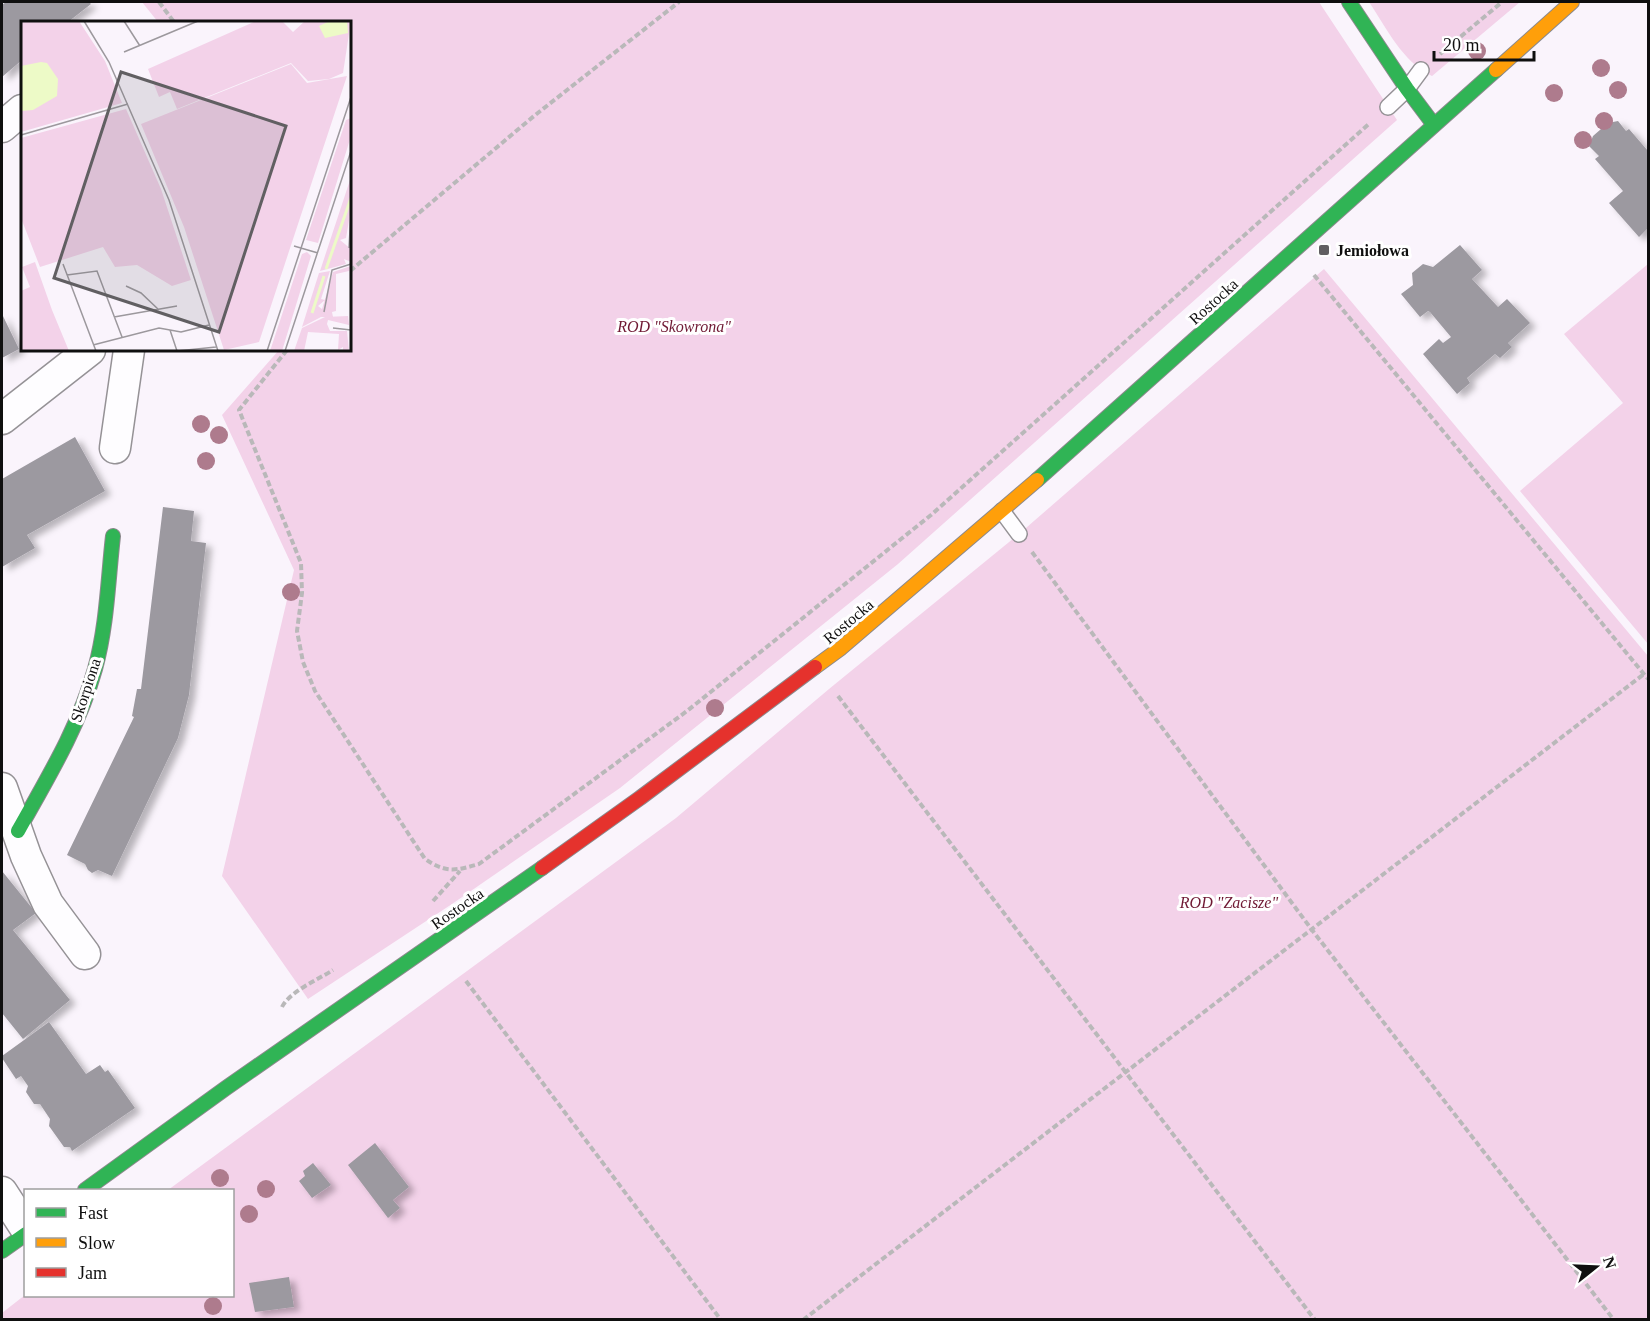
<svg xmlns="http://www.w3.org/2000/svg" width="1650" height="1321" font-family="Georgia,serif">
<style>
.green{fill:#f3d2e9}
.building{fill:#9c99a0;filter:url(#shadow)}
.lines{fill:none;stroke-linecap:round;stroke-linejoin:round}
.lane-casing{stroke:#959296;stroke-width:18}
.street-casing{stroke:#959296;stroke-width:33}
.fast-casing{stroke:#8b898c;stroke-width:16}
.slow-casing{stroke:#8b898c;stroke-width:16}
.jam-casing{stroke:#8b898c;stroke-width:16}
.path{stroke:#b9b8b9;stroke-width:4;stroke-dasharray:6 3;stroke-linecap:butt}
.lane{stroke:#fefdff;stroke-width:15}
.street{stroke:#fefdff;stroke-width:30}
.fast{stroke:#30b455;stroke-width:14}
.slow{stroke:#ff9f0a;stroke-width:14}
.jam{stroke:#e5322d;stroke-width:14}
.tree{fill:#ae7b8d}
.poi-dot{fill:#615f62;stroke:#fff;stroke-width:2}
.labels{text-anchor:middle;stroke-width:6;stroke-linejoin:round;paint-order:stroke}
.poi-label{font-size:16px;font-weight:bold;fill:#0f0f0f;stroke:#fff;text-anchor:start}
.street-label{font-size:16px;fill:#0f0f0f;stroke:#fff}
.park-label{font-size:16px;font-style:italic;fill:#6f1833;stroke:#fff}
.inset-river{fill:none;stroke:#edfac7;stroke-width:3}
.inset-road{fill:none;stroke:#9c989d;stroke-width:1.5}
.view{fill:#615f62;fill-opacity:0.15;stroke:#615f62;stroke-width:3}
.inset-edge{fill:none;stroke:#0f0f0f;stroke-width:3}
</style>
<defs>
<filter id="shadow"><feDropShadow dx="6" dy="4" stdDeviation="3" flood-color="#0004"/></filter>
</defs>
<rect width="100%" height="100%" fill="#faf4fc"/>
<!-- green -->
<g class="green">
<polygon points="142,2 1319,2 1397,120 898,564 620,788 452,904 308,999 222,876 294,570 222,415 279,350 350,350 350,22 158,22"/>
<path d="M1369,2H1520L1432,76C1402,61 1387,29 1369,2Z"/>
<polygon points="1648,264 1648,644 1520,491 1623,403 1564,334"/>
<polygon points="1324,269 1648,656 1648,1319 2,1320 2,1313 25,1295 232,1296 232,1190 168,1190 676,818 829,689 1019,534"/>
</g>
<!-- building -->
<g class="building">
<polygon points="6,2 89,2 91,4 68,22 22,22 22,60 2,77 2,5"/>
<polygon points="1618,121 1626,131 1629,129 1648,151 1648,228 1639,237 1609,203 1623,191 1595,159 1599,156 1589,146 1593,136 1608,123"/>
<polygon points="1460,245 1482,270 1472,279 1498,307 1507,299 1530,323 1508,343 1512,347 1500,358 1495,354 1467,378 1470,383 1457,394 1423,354 1439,339 1443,343 1451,337 1430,312 1428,311 1420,317 1401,294 1413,285 1412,273 1423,264 1433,267"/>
<polygon points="2,314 19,349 2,358"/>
<polygon points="75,437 105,491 27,535 35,548 2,567 2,496 3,495 2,492 2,479"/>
<polygon points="163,507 194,511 191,541 206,543 189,695 178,738 112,876 98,870 92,873 88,870 85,864 67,855 134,717 132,716 137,689 141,689"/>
<polygon points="2,871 36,913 13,930 70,1000 23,1039 2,1013"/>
<polygon points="49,1022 86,1074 100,1065 105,1072 108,1070 135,1108 72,1151 70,1147 64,1147 49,1126 50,1119 40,1104 34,1104 26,1092 28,1086 21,1076 16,1079 2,1058 2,1056"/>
<polygon points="375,1143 409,1187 393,1200 400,1208 388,1218 348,1165"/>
<polygon points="313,1163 331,1185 312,1198 299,1181 305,1176 303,1171"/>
<polygon points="289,1277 294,1307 255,1312 249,1283"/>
</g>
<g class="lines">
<defs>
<g id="lane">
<polyline points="1388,107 1407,89 1421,70"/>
<polyline points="1002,511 1019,534"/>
</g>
<g id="street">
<polyline points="2,127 22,110"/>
<polyline points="2,419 90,350"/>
<polyline points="115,448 129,350"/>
<polyline points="2,788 26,856 48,904 85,954"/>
<polyline points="2,1192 26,1229"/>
</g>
<g id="fast">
<polyline points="1349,2 1407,89 1434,125"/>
<polyline points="1037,480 1496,70"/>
<path d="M18,831C47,779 79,727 95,669C107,626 108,580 113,536"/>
<polyline points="85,1190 226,1088 542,868"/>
<polyline points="2,1251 26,1234"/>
</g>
<g id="slow">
<polyline points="1496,70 1572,2"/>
<polyline points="815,667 841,648 1037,480"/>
</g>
<polyline id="jam" points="542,868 640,798 815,667"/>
</defs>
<!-- lane casing -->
<use href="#lane" class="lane-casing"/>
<!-- street casing -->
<use href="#street" class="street-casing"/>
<!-- fast casing -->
<use href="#fast" class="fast-casing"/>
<!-- slow casing -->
<use href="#slow" class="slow-casing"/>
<!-- jam casing -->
<use href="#jam" class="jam-casing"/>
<!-- path -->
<g class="path">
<polyline points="159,2 174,22"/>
<polyline points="1440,54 1502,2"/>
<polyline points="350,271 534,116 679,2"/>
<polyline points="1314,275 1648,679"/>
<path d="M287,350L239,410L301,563L302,593L297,631L303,662L315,691L425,859C446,873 455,871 479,864L687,711L931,515L1370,123"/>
<polyline points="1032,552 1312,930 1614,1320"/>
<polyline points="838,696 1315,1320"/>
<polyline points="433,901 460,871"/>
<polyline points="466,981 721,1320"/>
<path d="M282,1007C289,992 319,979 333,970"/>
<polyline points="803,1320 1644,674"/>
</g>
<!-- lane -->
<use href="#lane" class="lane"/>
<!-- street -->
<use href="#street" class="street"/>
<!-- fast -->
<use href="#fast" class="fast"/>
<!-- slow -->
<use href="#slow" class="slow"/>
<!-- jam -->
<use href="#jam" class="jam"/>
</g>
<!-- trees -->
<g class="tree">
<circle cx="1477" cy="51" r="9"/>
<circle cx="1601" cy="68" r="9"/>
<circle cx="1618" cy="90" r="9"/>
<circle cx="1554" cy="93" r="9"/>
<circle cx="1604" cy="121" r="9"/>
<circle cx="1583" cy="140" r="9"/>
<circle cx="201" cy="424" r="9"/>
<circle cx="219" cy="435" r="9"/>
<circle cx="206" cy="461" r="9"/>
<circle cx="291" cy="592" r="9"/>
<circle cx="715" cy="708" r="9"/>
<circle cx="220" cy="1178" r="9"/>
<circle cx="266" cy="1189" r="9"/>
<circle cx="249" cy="1214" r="9"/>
<circle cx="213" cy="1306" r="9"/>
</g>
<!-- markers -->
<rect class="poi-dot" x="1318" y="244" width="12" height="12" rx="3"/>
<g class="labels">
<!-- poi labels -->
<g class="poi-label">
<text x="1336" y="256">Jemiołowa</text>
</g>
<!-- street labels -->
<g class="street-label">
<text transform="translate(1213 301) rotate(-42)" y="6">Rostocka</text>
<text transform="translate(848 621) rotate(-40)" y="6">Rostocka</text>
<text transform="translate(85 690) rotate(-72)" y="6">Skorpiona</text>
<text transform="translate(457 908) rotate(-35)" y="6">Rostocka</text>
</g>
<!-- park labels -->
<g class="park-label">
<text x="674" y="332">ROD "Skowrona"</text>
<text x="1229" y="908">ROD "Zacisze"</text>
</g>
</g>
<!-- overview -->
<g transform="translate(21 21)">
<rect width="330" height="330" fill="#faf4fc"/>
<path d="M0,0H58L84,40L101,82L0,111ZM235,0H261L272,11L284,0H330L322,52L308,58L287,60L270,42L156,88L149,71L138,76L127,48ZM270,43L286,62L326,55L238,321L203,329L163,206L120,103ZM105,88L140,168L170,259L151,265L116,244L94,246L82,226L19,246L0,197V117ZM330,97V115L297,222L285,219L325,99ZM330,156V188L325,217L319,219L330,228V241L323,238L325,243L299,250ZM286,231L290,235L261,330H249L281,233ZM14,241L31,289L48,330H0V270L9,266L1,246ZM330,245L328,250L315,253V290L311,291L312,296H300L281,306L298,252L309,250L300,278L304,279L297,285L301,288L312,251ZM327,295L328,304L307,299L306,303L309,310H326L328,330H322V326L317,329L318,313L287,311L283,330H273L281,307L304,296Z" fill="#f3d2e9"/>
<path d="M309,0H326L327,12L304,17L298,5ZM20,41L26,42L37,58L36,75L12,89L0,90V45Z" fill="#edfac7"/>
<path class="inset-river" d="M305,248L330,177M291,292L303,255"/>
<path class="inset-road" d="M63,0L88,41L148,179L197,330M103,0L119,25M103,31L177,0M0,114L107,83M273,225L297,232M328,227L330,191M42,243L75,330M46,254L76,250L101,316M105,265L120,272L138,289M303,291L311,249L330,243M93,296L156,285M312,307L330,309M149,309L156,330M72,324L138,307L160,311L188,304M156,330L195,326M246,330L330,76M264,330L330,130"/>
<path class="view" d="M100,51L265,105L198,311L33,257Z"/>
<rect width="330" height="330" class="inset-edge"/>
</g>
<!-- border -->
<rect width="1650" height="1321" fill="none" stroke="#0f0f0f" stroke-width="6"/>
<!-- legend -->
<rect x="24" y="1189" width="210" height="108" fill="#ffffff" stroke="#9f9f9f" stroke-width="1.5"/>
<rect x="36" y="1208" width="30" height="9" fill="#30b455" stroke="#9f9f9f" stroke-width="1.5"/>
<text x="78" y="1219" font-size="18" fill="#0f0f0f">Fast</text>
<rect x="36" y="1238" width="30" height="9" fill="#ff9f0a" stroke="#9f9f9f" stroke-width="1.5"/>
<text x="78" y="1249" font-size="18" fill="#0f0f0f">Slow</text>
<rect x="36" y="1268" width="30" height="9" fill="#e5322d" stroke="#9f9f9f" stroke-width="1.5"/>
<text x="78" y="1279" font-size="18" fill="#0f0f0f">Jam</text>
<!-- north arrow -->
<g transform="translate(1596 1267) rotate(72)" stroke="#ffffff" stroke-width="4.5" paint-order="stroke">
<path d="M0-4.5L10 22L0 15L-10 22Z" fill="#0f0f0f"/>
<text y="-9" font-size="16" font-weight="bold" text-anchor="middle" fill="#0f0f0f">N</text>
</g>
<!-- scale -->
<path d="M1434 51v9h100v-9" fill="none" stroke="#0f0f0f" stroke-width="3"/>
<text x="1443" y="51" font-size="18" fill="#0f0f0f" stroke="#ffffff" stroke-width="4.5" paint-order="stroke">20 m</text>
</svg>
